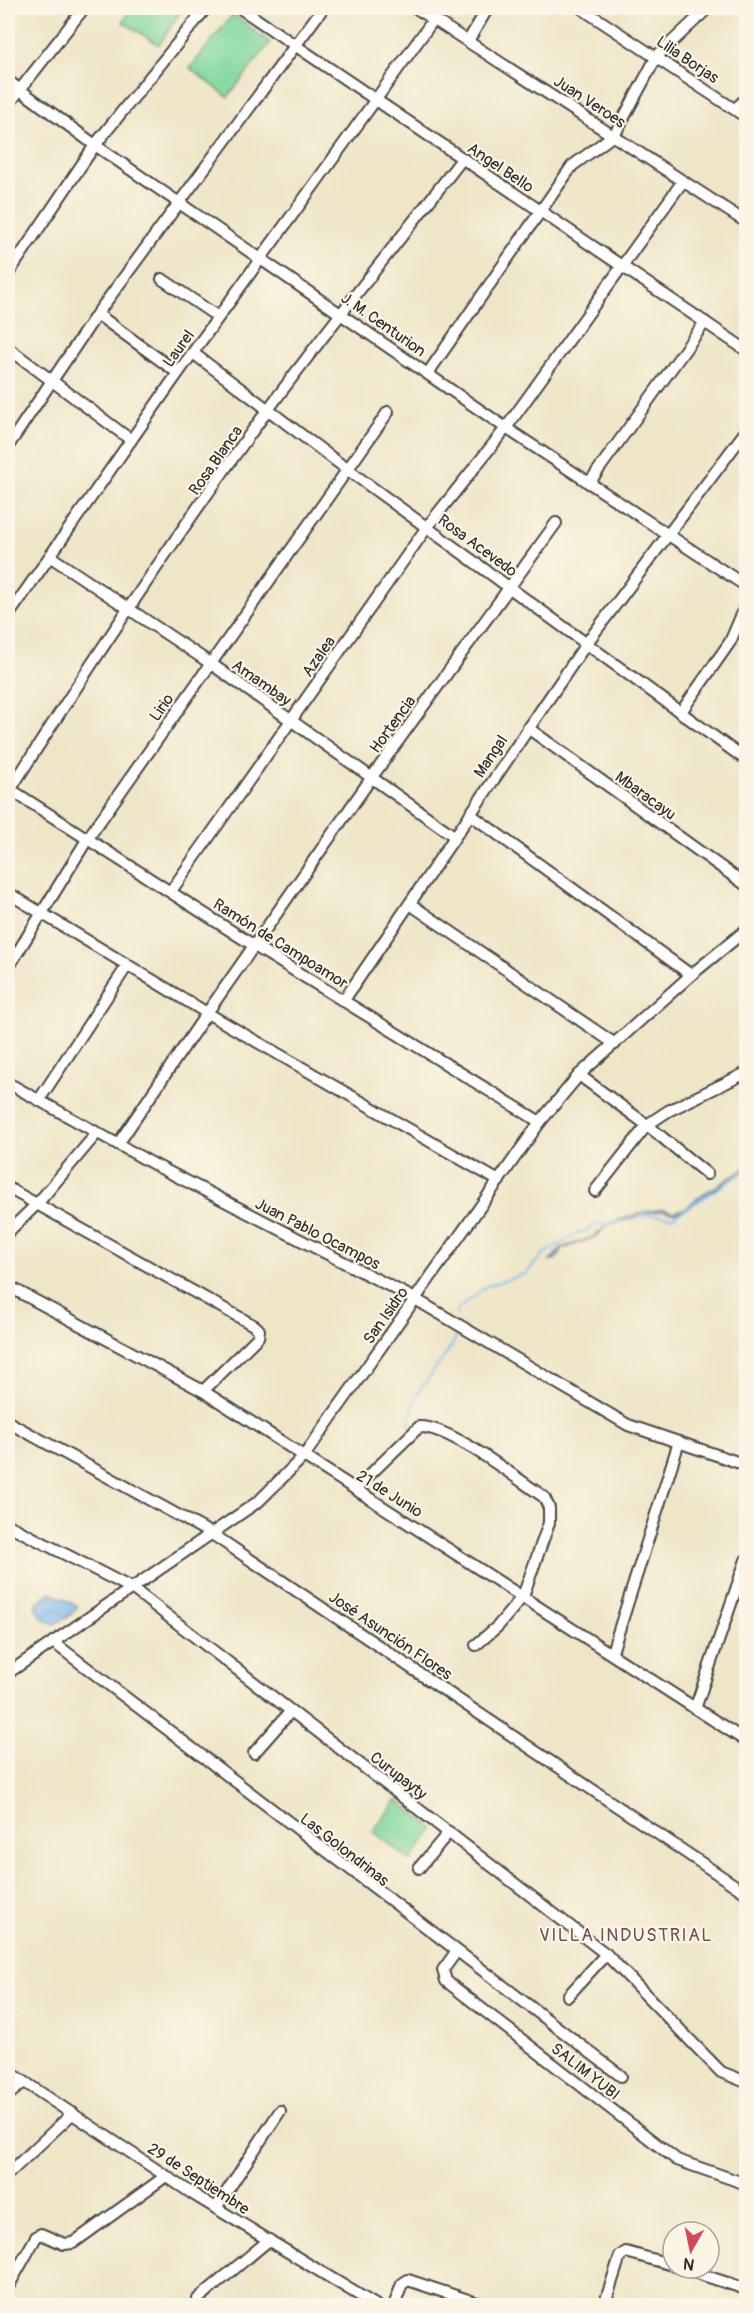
<svg xmlns="http://www.w3.org/2000/svg" width="754" height="2313" font-family="Pangolin,sans-serif">
<style>
.grass{fill:#7ed79d;stroke:#548164;stroke-width:1.5}
.water{fill:url(#water-waves);stroke:#56738e;stroke-width:1.5}
.lines{fill:none;stroke-linecap:round;stroke-linejoin:round}
.stream{stroke:#80bbf2;stroke-width:2}
.minor-casing{stroke:#484743;stroke-width:14}
.minor{stroke:#fff;stroke-width:10}
.labels{text-anchor:middle;stroke-width:4.5;stroke-linejoin:round;paint-order:stroke}
.street-label{font-size:16px;fill:#2b2b2b;stroke:#fcf5e5}
.neighbourhood-label{font-size:18px;letter-spacing:1.5px;fill:#6a4f58;stroke:#fcf5e5}
</style>
<defs>
<pattern id="water-waves" width="16" height="10" patternUnits="userSpaceOnUse" patternTransform="scale(1.5)"><rect width="16" height="10" fill="#80bbf2"/><path d="M0 5q4-4 8 0t8 0" fill="none" stroke="#6998c4"/></pattern>
</defs>
<rect width="100%" height="100%" fill="#fcf5e5"/>
<filter id="ink" filterUnits="userSpaceOnUse"><feTurbulence type="fractalNoise" baseFrequency=".0167" numOctaves="2"/><feDisplacementMap in="SourceGraphic" scale="12" xChannelSelector="R" yChannelSelector="G"/><feConvolveMatrix kernelMatrix="1 2 1 2 8 2 1 2 1" color-interpolation-filters="sRGB"/></filter>
<filter id="wash" filterUnits="userSpaceOnUse"><feTurbulence type="fractalNoise" baseFrequency=".008" numOctaves="4" result="noise"/><feDisplacementMap in="SourceGraphic" scale="24" xChannelSelector="R" yChannelSelector="G"/><feGaussianBlur stdDeviation="1.35" result="paint"/><feColorMatrix in="noise" values="0 0 0 0 0 0 0 0 0 0 0 0 0 0 0 0 0 1.4 0 .05"/><feComposite in="paint" operator="in"/></filter>
<g filter="url(#wash)">
<rect width="100%" height="100%" fill="#efe6c8"/>
<!-- grass -->
<g class="grass">
<polygon points="132,8 183,8 159,45 123,22"/>
<polygon points="233,14 270,43 228,97 190,68"/>
<polygon points="397,1800 434,1829 410,1860 373,1831"/>
</g>
<!-- water -->
<g class="water">
<polygon points="746,1168 688,1208 675,1213 664,1211 644,1213 610,1223 597,1236 563,1249 556,1259 550,1261 561,1248 591,1238 610,1223 644,1212 664,1209 673,1212 686,1208 697,1198"/>
<polygon points="51,1592 78,1607 67,1618 54,1624 42,1618 36,1608 37,1603"/>
</g>
<g class="lines">
<!-- stream -->
<g class="stream">
<polyline points="457,1315 457,1310 487,1286 525,1274 545,1253 578,1233 588,1230 594,1224 608,1225 648,1215 673,1217 746,1171"/>
<path d="M409,1426C411,1415 412,1402 418,1393C426,1378 456,1347 457,1332"/>
</g>
</g>
</g>
<g filter="url(#ink)">
<g class="lines">
<defs>
<g id="minor">
<polyline points="240,8 746,350"/>
<polyline points="416,8 746,222"/>
<polyline points="581,8 746,117"/>
<polyline points="468,41 488,8"/>
<polyline points="8,81 95,145 506,428 746,586"/>
<polyline points="8,105 84,8"/>
<polyline points="735,109 746,99"/>
<polyline points="8,274 95,145 206,8"/>
<polyline points="162,279 218,317"/>
<polyline points="97,314 178,373"/>
<polyline points="8,348 131,440"/>
<polyline points="193,353 348,470 746,760"/>
<polyline points="428,373 572,166 615,134 657,56 708,8"/>
<polyline points="8,446 97,314 323,8"/>
<polyline points="589,483 705,322"/>
<polyline points="51,557 210,663 454,836"/>
<polyline points="8,616 178,373 434,19"/>
<polyline points="681,712 730,642 746,605"/>
<polyline points="528,728 746,885"/>
<polyline points="8,788 253,945 540,1122"/>
<path d="M10,790C93,660 178,531 270,407C332,323 398,242 462,159"/>
<polyline points="470,814 691,975"/>
<polyline points="171,891 427,527 506,428 683,181"/>
<polyline points="8,893 207,1013 372,777 556,523"/>
<polyline points="410,904 615,1044"/>
<polyline points="8,968 88,838 388,412"/>
<polyline points="344,1000 586,644 746,431"/>
<polyline points="579,1075 647,1125 707,1174"/>
<polyline points="8,1083 157,1166 415,1299 628,1425 746,1465"/>
<polyline points="39,1100 127,966"/>
<polyline points="118,1144 207,1013 499,1181"/>
<polyline points="8,1188 255,1326 259,1330 258,1337 203,1391"/>
<polyline points="595,1191 647,1125 668,1111 746,1073"/>
<polyline points="8,1232 37,1204 97,1133"/>
<polyline points="8,1286 203,1391 746,1741"/>
<polyline points="8,1422 212,1534 746,1893"/>
<path d="M355,1489L419,1427C449,1425 517,1479 544,1497L549,1508V1523L523,1596L498,1626L476,1645"/>
<polyline points="8,1525 133,1589 606,1954 721,2072 746,2082"/>
<polyline points="53,1642 621,2076"/>
<polyline points="612,1652 679,1442"/>
<polyline points="8,1673 259,1501 304,1456 540,1122 579,1075 691,975 746,930"/>
<polyline points="696,1706 746,1560"/>
<polyline points="254,1753 291,1711"/>
<polyline points="419,1868 449,1832"/>
<polyline points="456,1952 443,1970 446,1981 677,2160 746,2184"/>
<polyline points="568,1996 606,1954"/>
<polyline points="8,2071 196,2196 377,2306"/>
<polyline points="8,2095 24,2082"/>
<polyline points="8,2174 73,2113"/>
<polyline points="216,2208 280,2111"/>
<polyline points="681,2268 746,2289"/>
<polyline points="8,2287 36,2237 41,2234 64,2244 73,2243 166,2176"/>
<polyline points="198,2299 269,2240"/>
<polyline points="8,2305 8,2306"/>
<polyline points="394,2306 402,2284 408,2280 486,2306"/>
<polyline points="604,2306 620,2256 626,2252 673,2265"/>
</g>
</defs>
<!-- minor casing -->
<use href="#minor" class="minor-casing"/>
<!-- minor -->
<use href="#minor" class="minor"/>
</g>
</g>
<g class="labels">
<!-- street labels -->
<g class="street-label">
<text transform="translate(688 59) rotate(34)" y="6">Lilia Borjas</text>
<text transform="translate(590 101) rotate(33)" y="6">Juan Veroes</text>
<text transform="translate(501 167) rotate(34)" y="6">Angel Bello</text>
<text transform="translate(384 324) rotate(35)" y="6">J. M. Centurion</text>
<text transform="translate(178 348) rotate(-54)" y="6">Laurel</text>
<text transform="translate(215 460) rotate(-55)" y="6">Rosa Blanca</text>
<text transform="translate(478 545) rotate(36)" y="6">Rosa Acevedo</text>
<text transform="translate(318 656) rotate(-55)" y="6">Azalea</text>
<text transform="translate(262 682) rotate(35)" y="6">Amambay</text>
<text transform="translate(161 707) rotate(-55)" y="6">Lirio</text>
<text transform="translate(392 724) rotate(-54)" y="6">Hortencia</text>
<text transform="translate(490 756) rotate(-56)" y="6">Mangal</text>
<text transform="translate(646 795) rotate(36)" y="6">Mbaracayu</text>
<text transform="translate(281 943) rotate(32)" y="6">Ramón de Campoamor</text>
<text transform="translate(318 1233) rotate(27)" y="6">Juan Pablo Ocampos</text>
<text transform="translate(385 1315) rotate(-55)" y="6">San Isidro</text>
<text transform="translate(390 1493) rotate(32)" y="6">21 de Junio</text>
<text transform="translate(391 1635) rotate(34)" y="6">José Asunción Flores</text>
<text transform="translate(399 1775) rotate(38)" y="6">Curupayty</text>
<text transform="translate(345 1849) rotate(38)" y="6">Las Golondrinas</text>
<text transform="translate(586 2071) rotate(38)" y="6">SALIM YUBI</text>
<text transform="translate(199 2178) rotate(33)" y="6">29 de Septiembre</text>
</g>
<!-- neighbourhood labels -->
<g class="neighbourhood-label">
<text x="626" y="1941">VILLA INDUSTRIAL</text>
</g>
</g>
<!-- margin -->
<rect width="754" height="2313" fill="none" stroke="#fcf5e5" stroke-width="30"/>
<!-- north arrow -->
<g transform="translate(691 2250) rotate(189)"><circle r="28" fill="#fcf5e5" stroke="#a8a49b" stroke-width="1.5"/>
<path d="M0-4.5L10 22L0 15L-10 22Z" fill="#d1495b"/>
<text y="-9" font-size="16" font-weight="bold" text-anchor="middle" fill="#2b2b2b">N</text>
</g>
</svg>
